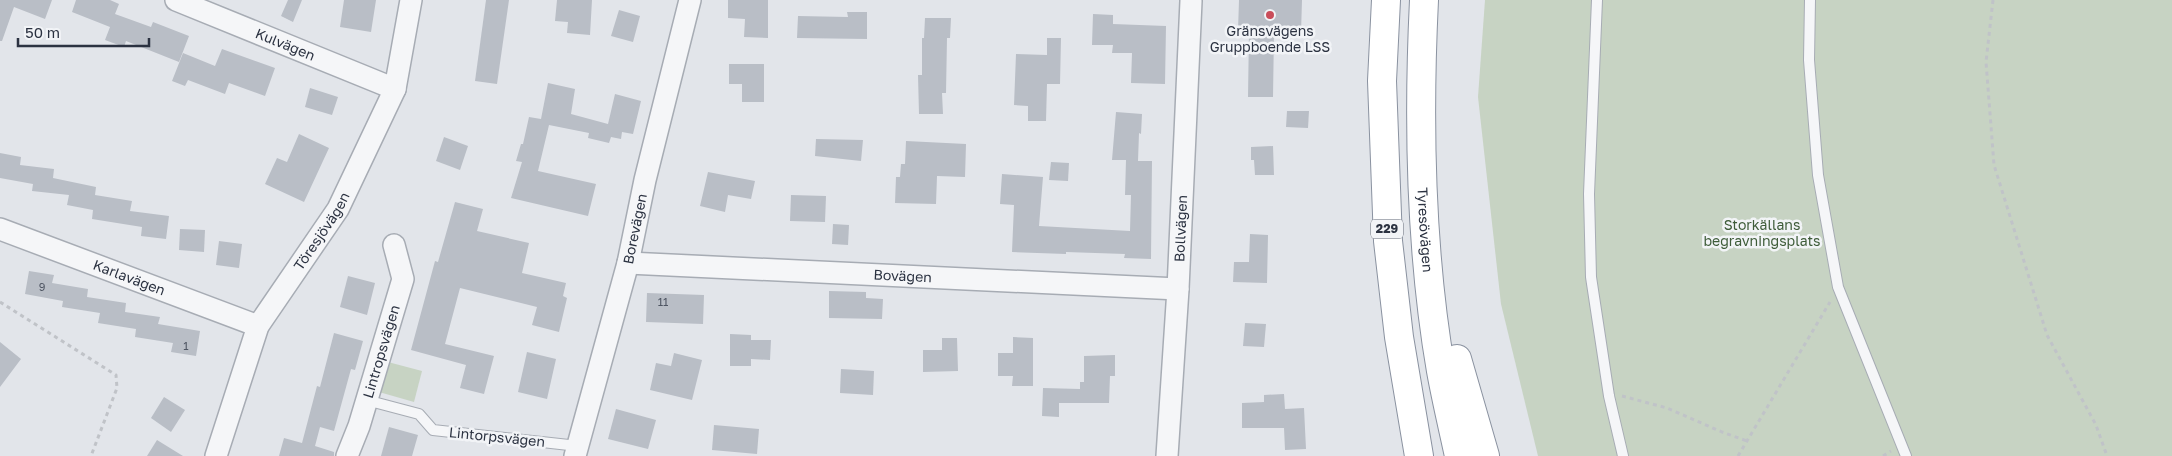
<svg xmlns="http://www.w3.org/2000/svg" width="2172" height="456" font-family="'Golos Text',sans-serif">
<style>
.green{fill:#c7d3c3}
.building{fill:#b9bec6}
.lines{fill:none;stroke-linecap:round;stroke-linejoin:round}
.service-casing{stroke:#a7acb4;stroke-width:12}
.minor-casing{stroke:#a7acb4;stroke-width:24}
.motorway-casing{stroke:#8a92a0;stroke-width:30}
.path{stroke:#c0c3c8;stroke-width:3;stroke-dasharray:4 4;stroke-linecap:butt}
.service{stroke:#f5f6f8;stroke-width:10}
.minor{stroke:#f5f6f8;stroke-width:21}
.motorway{stroke:#fff;stroke-width:28}
.poi-dot{fill:#c94d5a;stroke:#f2f4f7;stroke-width:2}
.labels{text-anchor:middle;stroke-width:5;stroke-linejoin:round;paint-order:stroke}
.number-label{font-size:11px;fill:#4e5562}
.shield{fill:#f2f4f7;stroke:#676c78;stroke-width:1}
.shield-label{font-size:12px;font-weight:bold;fill:#2b3241}
.poi-label{font-size:14px;fill:#2b3241;stroke:#f2f4f7}
.street-label{font-size:14px;fill:#2b3241;stroke:#f2f4f7}
.park-label{font-size:14px;fill:#3e5c39;stroke:#f2f4f7}
</style>
<rect width="100%" height="100%" fill="#e2e5ea"/>
<!-- green -->
<g class="green">
<polygon points="1485,0 2172,0 2172,456 1538,456 1501,304 1478,97"/>
<polygon points="388,362 422,371 414,402 379,392"/>
</g>
<!-- building -->
<g class="building">
<polygon points="0,0 52,0 45,19 14,7 2,41 0,41"/>
<polygon points="76,0 110,0 119,4 115,14 151,27 153,22 189,36 179,62 126,41 124,47 105,40 110,27 72,12"/>
<polygon points="288,0 302,0 293,22 281,16"/>
<polygon points="344,0 376,0 371,32 340,27"/>
<polygon points="486,0 509,0 497,84 475,81"/>
<polygon points="557,0 592,0 590,35 567,33 568,22 555,21"/>
<polygon points="728,0 768,0 768,38 744,37 745,19 728,18"/>
<polygon points="1239,0 1302,0 1301,33 1274,32 1273,97 1248,97 1249,31 1238,31"/>
<polygon points="619,10 640,16 633,42 611,36"/>
<polygon points="847,12 867,12 867,39 797,38 798,16 848,17"/>
<polygon points="1093,14 1113,15 1113,24 1166,26 1165,84 1131,83 1132,53 1112,53 1113,45 1092,45"/>
<polygon points="925,18 951,18 950,38 947,38 946,93 942,93 943,114 919,114 918,75 922,75 922,38 924,38"/>
<polygon points="1047,38 1061,38 1060,84 1047,84 1046,121 1028,121 1028,106 1014,105 1016,54 1047,55"/>
<polygon points="222,49 275,68 265,96 229,83 225,94 188,80 185,86 172,81 183,53 215,66"/>
<polygon points="729,64 764,64 764,102 742,102 742,84 729,84"/>
<polygon points="548,83 575,89 571,114 608,124 615,94 641,101 633,134 622,132 621,139 611,137 609,143 588,138 589,133 549,125 538,171 596,184 588,216 511,198 522,162 516,161 521,144 523,144 529,117 541,119"/>
<polygon points="310,88 338,97 332,115 305,107"/>
<polygon points="1287,111 1309,111 1308,128 1286,127"/>
<polygon points="1116,112 1142,114 1141,134 1139,133 1138,161 1152,161 1151,259 1124,258 1125,254 1066,252 1066,254 1012,252 1014,205 1000,204 1002,174 1043,177 1039,226 1130,231 1131,195 1125,195 1126,160 1112,160"/>
<polygon points="299,134 329,148 304,202 265,184 277,158 287,162"/>
<polygon points="444,137 468,146 460,170 436,161"/>
<polygon points="816,139 863,140 861,161 815,156"/>
<polygon points="906,141 966,144 965,177 937,176 936,204 895,203 896,177 900,177 901,164 905,164"/>
<polygon points="1273,146 1274,175 1255,175 1254,160 1251,160 1251,147"/>
<polygon points="0,153 21,157 20,165 54,169 53,178 96,187 95,195 132,201 130,211 169,216 166,239 141,236 142,227 92,219 93,210 67,205 69,195 32,191 33,184 0,178"/>
<polygon points="1051,162 1069,163 1068,181 1049,180"/>
<polygon points="708,172 755,181 751,199 728,195 725,212 700,206"/>
<polygon points="791,195 826,196 825,222 790,221"/>
<polygon points="455,202 483,209 477,231 529,243 522,273 566,283 563,296 567,298 559,332 532,325 537,307 460,288 445,344 494,356 484,394 460,388 466,365 411,350 435,261 438,262"/>
<polygon points="833,224 849,225 848,245 832,244"/>
<polygon points="180,229 205,230 204,252 179,250"/>
<polygon points="1250,234 1268,235 1267,283 1233,282 1234,262 1249,262"/>
<polygon points="219,241 242,244 239,268 216,265"/>
<polygon points="29,271 54,275 52,283 88,289 87,297 126,303 125,312 160,317 158,324 200,331 196,356 171,352 173,343 135,337 136,329 98,323 100,313 62,307 63,301 25,294"/>
<polygon points="348,276 375,283 367,315 340,307"/>
<polygon points="829,291 866,292 866,298 883,299 882,319 829,318"/>
<polygon points="647,293 704,295 703,324 646,322"/>
<polygon points="1245,323 1266,324 1264,347 1243,346"/>
<polygon points="334,333 363,341 355,370 351,369 334,431 320,427 315,446 334,452 334,456 279,456 284,438 302,443 317,386 320,387"/>
<polygon points="730,334 751,335 751,340 771,340 770,360 751,359 751,366 730,366"/>
<polygon points="1013,337 1033,338 1033,386 1012,386 1013,376 998,376 998,353 1013,353"/>
<polygon points="942,338 957,338 958,371 923,372 923,350 942,350"/>
<polygon points="0,342 21,359 0,387"/>
<polygon points="527,352 556,359 547,399 518,392"/>
<polygon points="674,353 702,360 692,400 650,390 656,363 671,366"/>
<polygon points="1115,355 1115,376 1110,376 1109,403 1059,403 1059,417 1042,416 1043,388 1080,389 1080,382 1084,382 1084,356"/>
<polygon points="841,369 874,371 873,395 840,393"/>
<polygon points="1284,394 1285,409 1304,408 1306,449 1285,450 1284,428 1242,428 1242,403 1264,402 1264,395"/>
<polygon points="164,397 185,410 171,432 151,418"/>
<polygon points="616,409 656,420 648,449 608,439"/>
<polygon points="714,425 759,429 757,454 712,450"/>
<polygon points="389,427 418,435 412,456 381,456"/>
<polygon points="157,440 183,456 147,456"/>
</g>
<g class="lines">
<defs>
<g id="service">
<polyline points="1597,0 1589,194 1591,277 1609,396 1623,456"/>
<polyline points="1810,0 1809,60 1818,175 1838,287 1906,456"/>
<polyline points="366,400 419,414 433,430 578,446"/>
</g>
<g id="minor">
<path id="s1" d="M176,0L395,89"/>
<path id="s2" d="M0,229L258,326"/>
<path id="s3" d="M628,263L1178,289"/>
<path id="s4" d="M216,456L258,326L338,209L395,89L411,0"/>
<path id="s5" d="M347,456L359,426L403,279L394,245"/>
<path id="s6" d="M575,456L628,263L645,180L690,0"/>
<path id="s7" d="M1167,456L1178,289L1191,1"/>
</g>
<g id="motorway">
<polyline points="1386,0 1382,81 1388,241 1399,337 1419,456"/>
<path id="s8" d="M1424,0C1418,122 1420,249 1441,371C1446,399 1453,428 1459,456"/>
<polyline points="1457,359 1485,456"/>
</g>
</defs>
<!-- service casing -->
<use href="#service" class="service-casing"/>
<!-- minor casing -->
<use href="#minor" class="minor-casing"/>
<!-- motorway casing -->
<use href="#motorway" class="motorway-casing"/>
<!-- path -->
<g class="path">
<polyline points="1993,0 1986,62 1994,165 2047,335 2096,425 2107,456"/>
<polyline points="0,302 116,375 117,388 91,456"/>
<polyline points="1622,396 1667,408 1722,432 1747,441"/>
<polyline points="1738,456 1830,302"/>
<polyline points="1883,456 1891,451"/>
</g>
<!-- service -->
<use href="#service" class="service"/>
<!-- minor -->
<use href="#minor" class="minor"/>
<!-- motorway -->
<use href="#motorway" class="motorway"/>
</g>
<!-- markers -->
<circle class="poi-dot" cx="1270" cy="15" r="5"/>
<g class="labels">
<!-- number labels -->
<g class="number-label">
<text x="42" y="291">9</text>
<text x="663" y="306">11</text>
<text x="186" y="350">1</text>
</g>
<!-- shield labels -->
<rect class="shield" x="1371" y="219.5" width="32" height="19" rx="4"/>
<g class="shield-label">
<text x="1387" y="233">229</text>
</g>
<!-- poi labels -->
<g class="poi-label">
<text x="1270" y="36">Gränsvägens<tspan x="1270" dy="16">Gruppboende LSS</tspan></text>
</g>
<!-- street labels -->
<g class="street-label">
<text dy="5" stroke="none"><textPath href="#s1" startOffset="118">Kulvägen</textPath></text>
<text dy="5" stroke="none"><textPath href="#s7" startOffset="228">Bollvägen</textPath></text>
<text dy="5" stroke="none"><textPath href="#s6" startOffset="235">Borevägen</textPath></text>
<text dy="5" stroke="none"><textPath href="#s8" startOffset="230">Tyresövägen</textPath></text>
<text dy="5" stroke="none"><textPath href="#s4" startOffset="251">Töresjövägen</textPath></text>
<text dy="5" stroke="none"><textPath href="#s3" startOffset="275">Bovägen</textPath></text>
<text dy="5" stroke="none"><textPath href="#s2" startOffset="138">Karlavägen</textPath></text>
<text dy="5" stroke="none"><textPath href="#s5" startOffset="110">Lintropsvägen</textPath></text>
<text transform="translate(497 437) rotate(6)" y="5">Lintorpsvägen</text>
</g>
<!-- park labels -->
<g class="park-label">
<text x="1762" y="230">Storkällans<tspan x="1762" dy="16">begravningsplats</tspan></text>
</g>
</g>
<!-- scale -->
<path d="M18 38v8h131v-8" fill="none" stroke="#2b3241" stroke-width="2.5"/>
<text x="25" y="38" font-size="15" fill="#2b3241" stroke="#f2f4f7" stroke-width="4" paint-order="stroke">50 m</text>
</svg>
